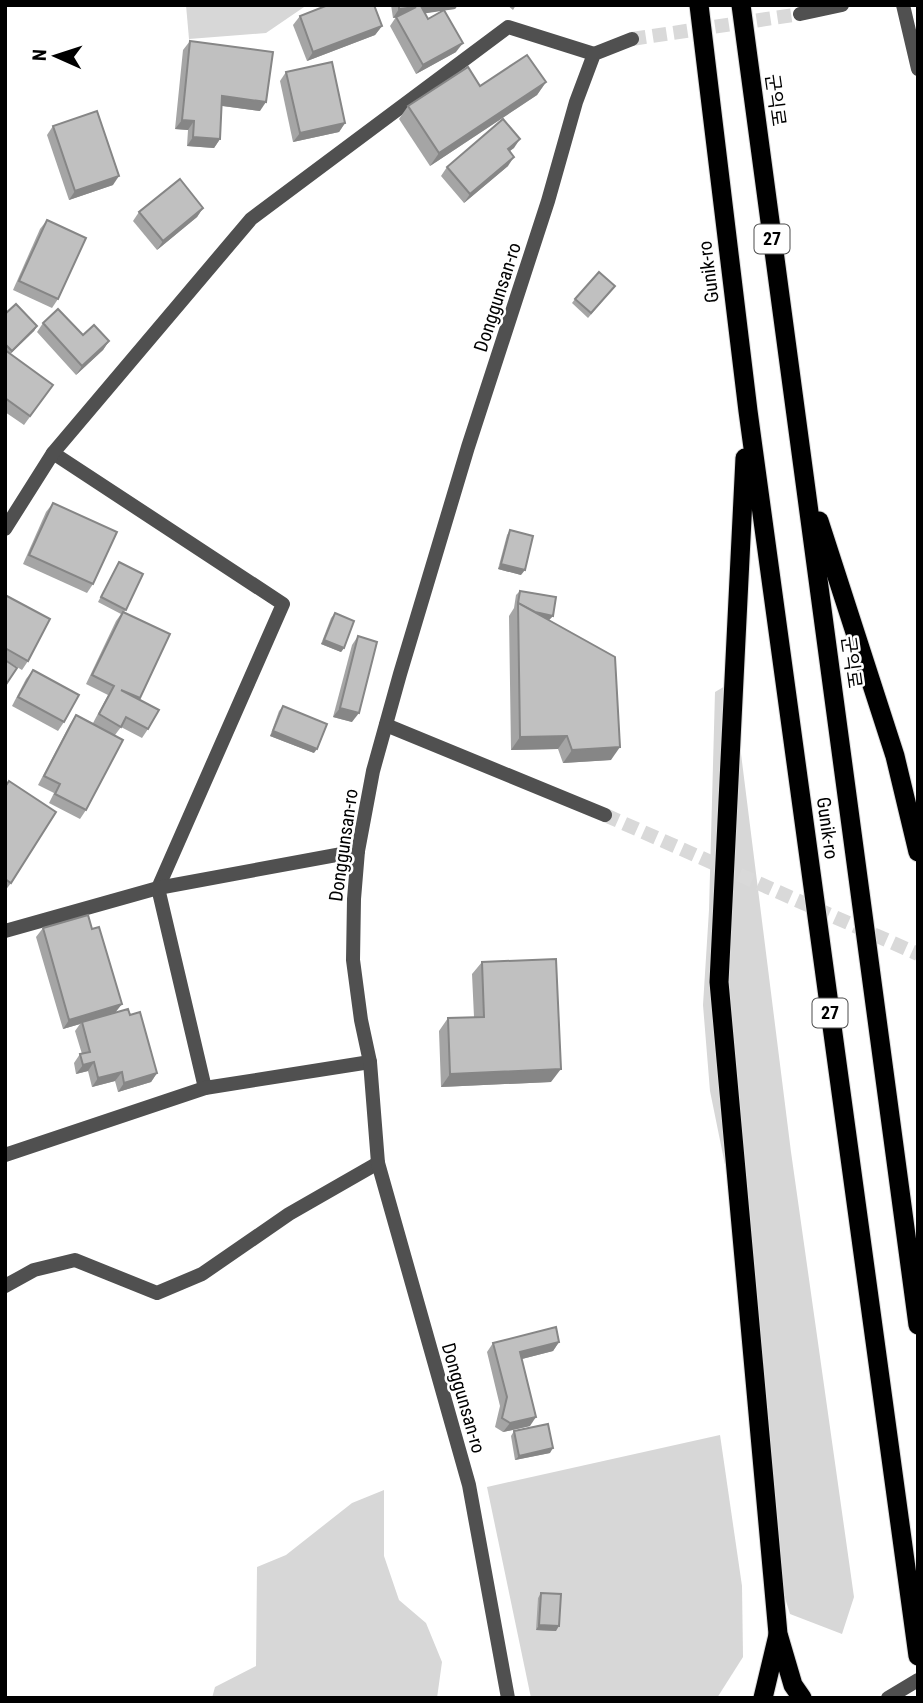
<svg xmlns="http://www.w3.org/2000/svg" width="923" height="1703" font-family="'Roboto Condensed','Noto Sans KR',sans-serif">
<style>
.green{fill:#d7d7d7}
.lines{fill:none;stroke-linecap:round;stroke-linejoin:round}
.minor-tunnel{stroke:#d9d9d9;stroke-width:14;stroke-dasharray:14 7;stroke-linecap:butt}
.tertiary-tunnel{stroke:#d9d9d9;stroke-width:14;stroke-dasharray:14 7;stroke-linecap:butt}
.trunk-casing{stroke:#dbdbdb;stroke-width:21}
.service{stroke:#505050;stroke-width:14}
.minor{stroke:#505050;stroke-width:14}
.tertiary{stroke:#505050;stroke-width:14}
.trunk{stroke:#000;stroke-width:19}
.wall{fill:#a5a5a5;fill-rule:evenodd}
.shaded-wall{fill:#868686}
.building{fill:#c0c0c0;stroke:#868686;stroke-width:2}
.labels{text-anchor:middle;stroke-width:5;stroke-linejoin:round;paint-order:stroke}
.shield{fill:#fff;stroke:#4c4c4c;stroke-width:2}
.shield-label{font-size:18px;font-weight:bold;fill:#000}
.street-label{font-size:19px;fill:#000;stroke:#fff}
</style>
<rect width="100%" height="100%" fill="#fff"/>
<!-- green -->
<g class="green">
<polygon points="186,5 307,5 266,33 189,39"/>
<polygon points="732,682 791,1152 854,1597 842,1634 790,1614 775,1566 750,1288 710,1091 703,1005 709,910 715,692"/>
<polygon points="720,1435 742,1586 743,1657 717,1698 531,1698 487,1487"/>
<polygon points="384,1490 384,1556 399,1600 426,1623 442,1662 437,1698 212,1698 215,1687 256,1666 257,1567 286,1555 352,1503"/>
</g>
<g class="lines">
<!-- minor-tunnel -->
<polyline class="minor-tunnel" points="605,815 918,954"/>
<!-- tertiary-tunnel -->
<polyline class="tertiary-tunnel" points="632,39 800,14"/>
<defs>
<g id="trunk">
<polyline points="699,5 748,411 918,1656"/>
<polyline points="741,5 918,1325"/>
<polyline points="745,458 719,982 778,1634 793,1685 802,1698"/>
<polyline points="819,521 895,756 918,852"/>
<polyline points="763,1698 778,1635"/>
</g>
</defs>
<!-- trunk casing -->
<use href="#trunk" class="trunk-casing"/>
<!-- service -->
<polyline class="service" points="5,1286 34,1270 75,1260 157,1293 202,1274 289,1214 378,1163"/>
<!-- minor -->
<g class="minor">
<polyline points="53,453 283,604 158,888 205,1088"/>
<polyline points="5,529 53,453 251,219 508,27 594,54"/>
<polyline points="386,725 605,815"/>
<polyline points="5,931 158,888 358,851"/>
<polyline points="5,1155 205,1088 370,1062"/>
</g>
<!-- tertiary -->
<g class="tertiary">
<polyline points="903,5 918,69"/>
<polyline points="800,14 842,5"/>
<polyline points="508,1698 469,1485 378,1163 370,1062 361,1020 353,960 354,899 358,851 373,771 400,674 468,447 548,201 576,102 594,54 632,39"/>
<polyline points="888,1698 918,1680"/>
</g>
<!-- trunk -->
<use href="#trunk" class="trunk"/>
</g>
<!-- wall -->
<g class="wall">
<path d="M391,5H458L455,9L444,10L456,52L416,74L390,26L396,17L393,18ZM444,10L428,19L425,13Z"/>
<polygon points="507,5 516,5 513,10"/>
<polygon points="300,16 382,26 375,35 307,61 293,25"/>
<polygon points="190,41 260,111 222,106 220,139 214,148 187,146 188,130 175,129 183,50"/>
<polygon points="286,72 345,123 339,132 293,142 280,81"/>
<polygon points="546,82 537,95 430,166 399,119 408,106 480,86"/>
<polygon points="53,126 113,185 69,200 47,135"/>
<polygon points="514,148 509,151 508,166 464,203 441,176 447,167"/>
<polygon points="203,208 197,217 157,250 133,221 139,212"/>
<polygon points="47,220 58,299 52,308 13,290 40,229"/>
<polygon points="615,286 588,318 572,303 575,299"/>
<polygon points="5,314 37,326 34,331 10,354 53,385 24,425 5,412"/>
<polygon points="43,323 83,335 109,341 103,350 76,375 37,332"/>
<polygon points="53,503 93,584 87,593 23,564 46,512"/>
<polygon points="510,530 521,575 498,569 507,535"/>
<polygon points="119,562 126,610 124,612 138,700 148,729 142,738 121,727 115,735 86,810 80,819 49,803 54,793 38,785 70,724 76,715 93,723 108,695 86,684 116,621 121,614 98,602"/>
<polygon points="520,591 553,616 549,620 611,760 563,763 558,749 511,750 509,616 514,608 516,595"/>
<polygon points="5,595 28,661 22,670 7,661 5,686"/>
<polygon points="335,613 344,648 341,652 321,644 331,618"/>
<polygon points="358,636 352,722 333,717 352,645"/>
<polygon points="33,670 64,722 58,731 12,706 26,679"/>
<polygon points="283,706 314,753 270,736 279,711"/>
<polygon points="5,787 11,883 5,891"/>
<polygon points="43,928 116,1012 130,1015 157,1073 151,1082 118,1092 115,1081 92,1087 88,1071 76,1074 74,1063 80,1054 82,1054 75,1031 80,1024 63,1029 36,937"/>
<polygon points="482,962 551,1082 441,1087 439,1031 448,1018 474,1017 472,974"/>
<polygon points="559,1342 553,1351 522,1359 530,1426 503,1432 495,1427 500,1406 487,1352 493,1343"/>
<polygon points="514,1431 550,1453 515,1460 511,1436"/>
<polygon points="541,1593 556,1631 536,1630 538,1598"/>
</g>
<!-- shaded-wall -->
<g class="shaded-wall">
<polygon points="458,5 455,9 414,15 421,6"/>
<polygon points="416,7 409,16 393,18 399,9"/>
<polygon points="382,26 375,35 307,61 313,52"/>
<polygon points="463,43 456,52 416,74 423,65"/>
<polygon points="546,82 537,95 430,166 439,153"/>
<polygon points="222,96 266,102 260,111 216,105"/>
<polygon points="182,120 194,121 188,130 175,129"/>
<polygon points="345,123 339,132 293,142 300,133"/>
<polygon points="193,137 220,139 214,148 187,146"/>
<polygon points="520,139 514,148 501,158 508,149"/>
<polygon points="514,157 508,166 464,203 470,194"/>
<polygon points="119,176 113,185 69,200 75,191"/>
<polygon points="203,208 197,217 157,250 163,241"/>
<polygon points="37,326 34,331 9,355 12,351"/>
<polygon points="109,341 103,350 76,375 82,366"/>
<polygon points="501,564 525,570 521,575 498,569"/>
<polygon points="518,609 553,616 549,620"/>
<polygon points="324,640 344,648 341,652 321,644"/>
<polygon points="340,708 359,713 352,722 333,717"/>
<polygon points="273,731 317,749 314,753 270,736"/>
<polygon points="567,736 558,749 511,750 520,737"/>
<polygon points="620,747 611,760 563,763 572,750"/>
<polygon points="122,1004 115,1013 82,1022 80,1024 63,1029 69,1020"/>
<polygon points="94,1062 88,1071 76,1074 83,1065"/>
<polygon points="561,1069 551,1082 441,1087 450,1074"/>
<polygon points="122,1072 115,1081 92,1087 98,1078"/>
<polygon points="157,1073 151,1082 118,1092 124,1083"/>
<polygon points="559,1342 553,1351 514,1361 520,1352"/>
<polygon points="536,1417 530,1426 503,1432 510,1423"/>
<polygon points="553,1448 550,1453 515,1460 519,1456"/>
<polygon points="539,1625 559,1626 556,1631 536,1630"/>
</g>
<!-- building -->
<g class="building">
<polygon points="328,5 374,5 382,26 313,52 300,16"/>
<polygon points="399,5 424,5 421,6 428,19 444,10 463,43 423,65 396,17 416,7 399,9"/>
<polygon points="190,41 273,52 266,102 222,96 220,139 193,137 194,121 182,120"/>
<polygon points="527,55 546,82 439,153 408,106 468,67 480,86"/>
<polygon points="332,62 345,123 300,133 286,72"/>
<polygon points="97,111 119,176 75,191 53,126"/>
<polygon points="503,119 520,139 508,149 514,157 470,194 447,167"/>
<polygon points="180,179 203,208 163,241 139,212"/>
<polygon points="47,220 86,238 58,299 19,281"/>
<polygon points="599,272 615,286 591,313 575,299"/>
<polygon points="16,304 37,326 12,351 5,344 5,314"/>
<polygon points="58,309 83,335 94,325 109,341 82,366 43,323"/>
<polygon points="5,350 53,385 30,416 5,398"/>
<polygon points="53,503 117,532 93,584 29,555"/>
<polygon points="510,530 533,536 525,570 501,564"/>
<polygon points="119,562 143,574 126,610 101,597"/>
<polygon points="520,591 556,597 553,616 535,612 518,603"/>
<polygon points="5,595 50,619 28,661 5,648"/>
<polygon points="518,603 615,657 620,747 572,750 567,736 520,737"/>
<polygon points="123,612 170,634 140,698 121,690 159,710 148,729 126,717 121,727 99,714 114,686 92,675"/>
<polygon points="335,613 354,621 344,648 324,640"/>
<polygon points="358,636 377,642 359,713 340,708"/>
<polygon points="5,660 17,668 5,686"/>
<polygon points="33,670 79,695 64,722 18,697"/>
<polygon points="283,706 327,724 317,749 273,731"/>
<polygon points="76,715 123,740 86,810 55,794 60,784 44,776"/>
<polygon points="9,781 56,812 11,883 5,879 5,787"/>
<polygon points="88,915 92,929 99,927 122,1004 69,1020 43,928"/>
<polygon points="556,959 561,1069 450,1074 448,1018 484,1017 482,962"/>
<polygon points="128,1009 130,1015 140,1012 157,1073 124,1083 122,1072 98,1078 94,1062 83,1065 80,1054 90,1052 82,1022"/>
<polygon points="556,1327 559,1342 520,1352 536,1417 510,1423 502,1418 507,1397 493,1343"/>
<polygon points="548,1424 553,1448 519,1456 514,1431"/>
<polygon points="541,1593 561,1594 559,1626 539,1625"/>
</g>
<g class="labels">
<!-- shield labels -->
<g class="shield">
<rect x="754.5" y="224.5" width="35" height="29" rx="5"/>
<rect x="812.5" y="998.5" width="35" height="29" rx="5"/>
</g>
<g class="shield-label">
<text x="772" y="245">27</text>
<text x="830" y="1019">27</text>
</g>
<!-- street labels -->
<g class="street-label">
<text transform="translate(776 100) rotate(82)" y="7">군익로</text>
<text transform="translate(708 272) rotate(-97)" y="7">Gunik-ro</text>
<text transform="translate(497 297) rotate(-72)" y="7">Donggunsan-ro</text>
<text transform="translate(852 662) rotate(82)" y="7">군익로</text>
<text transform="translate(828 828) rotate(82)" y="7">Gunik-ro</text>
<text transform="translate(343 845) rotate(-82)" y="7">Donggunsan-ro</text>
<text transform="translate(464 1398) rotate(74)" y="7">Donggunsan-ro</text>
</g>
</g>
<!-- border -->
<rect width="923" height="1703" fill="none" stroke="#000000" stroke-width="14"/>
<!-- north arrow -->
<g transform="translate(56 56) rotate(273)" stroke="#ffffff" stroke-width="5" paint-order="stroke">
<path d="M0-5L12 26L0 18L-12 26Z" fill="#000000"/>
<text y="-10" font-size="19" font-weight="bold" text-anchor="middle" fill="#000000">N</text>
</g>
</svg>
